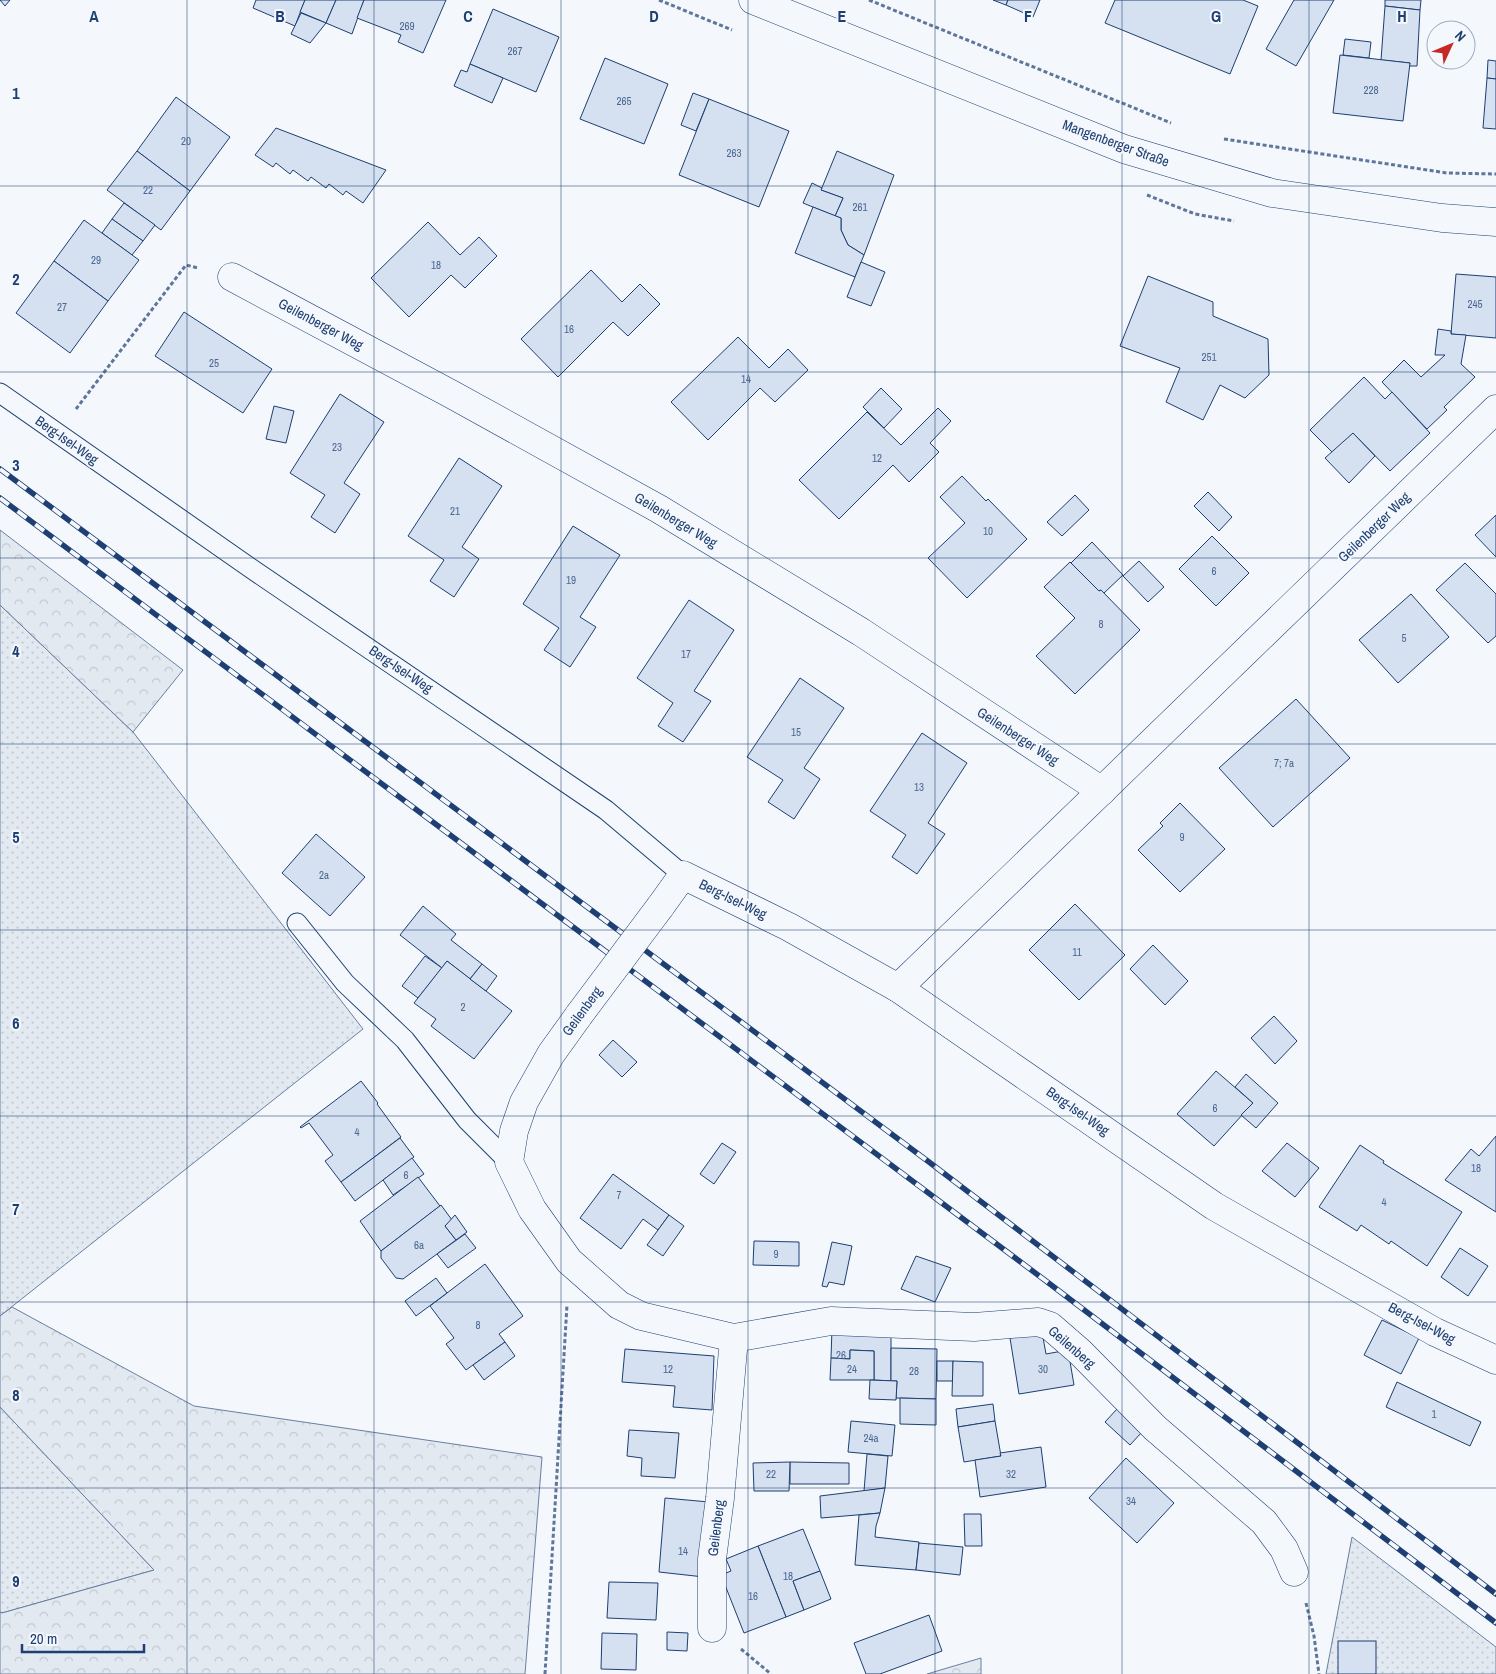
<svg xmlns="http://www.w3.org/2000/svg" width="1496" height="1674" font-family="'Archivo Narrow',sans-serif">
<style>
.grass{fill:url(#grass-dots);stroke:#687fa3}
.forest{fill:url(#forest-crowns);stroke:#687fa3}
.building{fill:#d5e0f0;stroke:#1d3f73}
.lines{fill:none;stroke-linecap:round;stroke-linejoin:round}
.service-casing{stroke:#1d3f73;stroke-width:21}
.minor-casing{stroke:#1d3f73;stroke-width:29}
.secondary-casing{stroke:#1d3f73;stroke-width:29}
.path{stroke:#5e769c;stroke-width:3;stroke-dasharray:4 2.5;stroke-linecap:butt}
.service{stroke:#f4f7fb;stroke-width:19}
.minor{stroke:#f4f7fb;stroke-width:28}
.secondary{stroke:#f4f7fb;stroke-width:28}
.rail-casing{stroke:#1d3f73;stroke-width:5.5}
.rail{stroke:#f4f7fb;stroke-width:4;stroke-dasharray:11;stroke-linecap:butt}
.minor-bridge-casing{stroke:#1d3f73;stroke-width:29;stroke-linecap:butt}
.minor-bridge{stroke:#f4f7fb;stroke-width:28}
.grid{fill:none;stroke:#1d3f73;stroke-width:1;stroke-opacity:0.55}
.labels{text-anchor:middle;stroke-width:4;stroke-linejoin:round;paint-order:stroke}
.number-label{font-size:11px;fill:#4b6792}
.street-label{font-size:14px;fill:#1d3f73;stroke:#f4f7fb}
.grid-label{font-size:16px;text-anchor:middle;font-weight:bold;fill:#1d3f73;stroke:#f4f7fb;stroke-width:4;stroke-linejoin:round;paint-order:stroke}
</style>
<defs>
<pattern id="grass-dots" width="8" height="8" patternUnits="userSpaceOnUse" patternTransform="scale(1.25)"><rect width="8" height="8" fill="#e3e9f0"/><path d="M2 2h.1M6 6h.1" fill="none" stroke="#c2c9d1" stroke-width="1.8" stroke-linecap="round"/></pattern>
<pattern id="forest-crowns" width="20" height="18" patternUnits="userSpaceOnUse" patternTransform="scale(1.25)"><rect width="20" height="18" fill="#e3e9f0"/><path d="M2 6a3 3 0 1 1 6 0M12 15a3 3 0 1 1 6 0" fill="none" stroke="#c2c9d1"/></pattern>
</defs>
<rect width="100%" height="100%" fill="#f4f7fb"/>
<!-- grass -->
<g class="grass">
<polygon points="0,605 133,732 363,1029 0,1316"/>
<polygon points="0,1407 154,1570 2,1613 0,1612"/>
<polygon points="1352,1537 1496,1647 1496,1674 1326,1674"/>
</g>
<!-- forest -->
<g class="forest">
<polygon points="0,530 183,670 133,732 0,605"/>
<polygon points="12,1307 194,1406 542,1457 525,1674 0,1674 0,1612 2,1613 154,1570 0,1407 0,1316"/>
<polygon points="981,1658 981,1674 927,1674"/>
</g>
<!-- building -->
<g class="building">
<polygon points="0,0 10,0 5,6"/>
<polygon points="256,0 305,0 295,26 253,8"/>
<polygon points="305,0 336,0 326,23 300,12"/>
<polygon points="336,0 364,0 352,34 326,23"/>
<polygon points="364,0 446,0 423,53 398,42 401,35 357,18"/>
<polygon points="993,0 1008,0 1006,5"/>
<polygon points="1008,0 1040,0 1033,17 1006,5"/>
<polygon points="1115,0 1243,0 1258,6 1230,74 1105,23"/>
<polygon points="1294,0 1334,0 1296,66 1266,49"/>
<polygon points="1385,0 1421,0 1420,10 1385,6"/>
<polygon points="1385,6 1420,10 1417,66 1409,66 1410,63 1381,60"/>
<polygon points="493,9 559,37 536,92 470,64"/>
<polygon points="301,13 326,23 310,43 291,34"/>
<polygon points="1345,39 1371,42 1369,58 1343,55"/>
<polygon points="1340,55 1410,63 1403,121 1333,113"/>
<polygon points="605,58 668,84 644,144 580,119"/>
<polygon points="1488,60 1496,61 1496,79 1487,78"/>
<polygon points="470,64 503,78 492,103 454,86 461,70 467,72"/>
<polygon points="1487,78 1496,79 1496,129 1483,128"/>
<polygon points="693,93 709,99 696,131 681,125"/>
<polygon points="176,97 230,137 190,191 137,151"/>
<polygon points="709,99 789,131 759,207 679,175"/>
<polygon points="276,128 386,170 363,203 346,191 343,195 329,184 326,188 311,177 308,181 293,170 290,174 276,163 273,167 255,155"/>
<polygon points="137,151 190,191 161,230 107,190"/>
<polygon points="837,151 894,175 864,255 848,245 841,230 841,218 835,216 843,198 821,190"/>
<polygon points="812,183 822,188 821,190 843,198 835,216 803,203"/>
<polygon points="124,203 155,225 143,241 112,219"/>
<polygon points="813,207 841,218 841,230 848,245 864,255 855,277 795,253"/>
<polygon points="112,219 143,241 132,255 102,233"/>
<polygon points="84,220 139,260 108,301 54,261"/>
<polygon points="428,222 460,255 479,237 497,256 465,288 451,275 409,317 371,278"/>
<polygon points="54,261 108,301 70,353 16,313"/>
<polygon points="861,262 885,272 871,306 847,297"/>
<polygon points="591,270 622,302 640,284 660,304 628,336 613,322 558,377 521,339"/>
<polygon points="1456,274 1496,277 1496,338 1451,334"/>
<polygon points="1148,276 1213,302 1213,316 1268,339 1269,375 1245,398 1220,385 1203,420 1166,402 1180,368 1120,346"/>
<polygon points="184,312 272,369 243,413 155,356"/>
<polygon points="1438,329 1451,331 1451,334 1466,335 1461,364 1475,377 1444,407 1447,410 1427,429 1382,382 1404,360 1421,377 1445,355 1435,355"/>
<polygon points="738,337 769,368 788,349 808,370 775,402 760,388 708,440 671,402"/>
<polygon points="1364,377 1385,399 1392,392 1430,433 1390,471 1353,433 1333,453 1310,430"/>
<polygon points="881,388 902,409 884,428 863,407"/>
<polygon points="340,394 384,422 344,483 360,494 335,533 311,517 325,495 290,473"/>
<polygon points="274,406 294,411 286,443 266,439"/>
<polygon points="938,408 951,421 930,443 939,452 909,482 893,465 839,519 799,480 867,412 901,445"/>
<polygon points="1353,433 1375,456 1349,483 1325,458"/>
<polygon points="459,458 502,486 462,547 479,559 454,597 430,581 444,560 408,536"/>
<polygon points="962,476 986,501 988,499 1027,539 967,598 928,558 965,523 940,497"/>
<polygon points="1208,492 1232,517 1219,531 1194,506"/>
<polygon points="1075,495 1089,510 1062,536 1047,522"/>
<polygon points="1496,515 1496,557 1475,535"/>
<polygon points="573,526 620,555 580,617 596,627 570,667 544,650 559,628 523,604"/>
<polygon points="1212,536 1249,573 1216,606 1179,569"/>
<polygon points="1092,542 1123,575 1104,593 1101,590 1099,591 1071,563"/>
<polygon points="1139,561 1164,587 1148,602 1123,576"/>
<polygon points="1070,562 1099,591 1101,590 1140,630 1075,694 1036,656 1075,618 1044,587"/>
<polygon points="1465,563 1496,594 1496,636 1488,643 1436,590"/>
<polygon points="1411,594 1449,637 1398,683 1359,640"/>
<polygon points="689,600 734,630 694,691 711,701 683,742 658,726 673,703 637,678"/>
<polygon points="800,678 844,708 804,768 820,779 794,819 768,802 783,780 747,757"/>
<polygon points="1296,699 1350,758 1273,827 1219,768"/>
<polygon points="922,733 967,763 928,823 945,834 917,874 892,857 906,835 870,811"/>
<polygon points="1180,803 1225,849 1180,892 1138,850 1163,826 1160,823"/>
<polygon points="316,834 365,877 330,916 282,873"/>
<polygon points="1075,904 1125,955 1079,1000 1029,950"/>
<polygon points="423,906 456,934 451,940 482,964 470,979 447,961 442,968 400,935"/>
<polygon points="1153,945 1188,981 1165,1005 1130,969"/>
<polygon points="425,956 442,968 418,998 402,986"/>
<polygon points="447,961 512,1011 474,1059 431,1026 436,1019 414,1003"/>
<polygon points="482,964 497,976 486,991 470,979"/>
<polygon points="1274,1016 1297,1041 1275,1064 1251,1038"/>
<polygon points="613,1040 637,1062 622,1077 599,1055"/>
<polygon points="1216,1071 1253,1103 1214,1146 1177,1114"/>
<polygon points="1246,1074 1278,1103 1256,1128 1241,1115 1253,1103 1235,1087"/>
<polygon points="361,1081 378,1103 377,1104 401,1137 341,1182 325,1161 333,1155 309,1123 301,1128 300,1127"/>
<polygon points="1496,1136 1496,1212 1445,1180 1471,1149 1479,1156"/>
<polygon points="400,1138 414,1157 355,1201 341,1182"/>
<polygon points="722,1143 736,1152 714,1184 700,1174"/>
<polygon points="1287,1143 1319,1168 1295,1197 1262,1171"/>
<polygon points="1360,1145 1384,1161 1383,1163 1462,1212 1427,1266 1391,1241 1389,1244 1361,1225 1357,1231 1319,1207"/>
<polygon points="412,1158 424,1174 393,1195 383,1180"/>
<polygon points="613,1174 669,1215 658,1230 643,1219 621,1249 580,1218"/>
<polygon points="418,1177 440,1206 381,1251 360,1221"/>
<polygon points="441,1205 452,1220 445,1226 456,1240 403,1279 396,1278 381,1258 381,1251"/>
<polygon points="455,1215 467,1232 456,1240 445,1226"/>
<polygon points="669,1215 684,1226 663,1256 647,1245"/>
<polygon points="465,1234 476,1248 448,1268 437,1254"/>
<polygon points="754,1241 799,1242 799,1266 753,1265"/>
<polygon points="832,1242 852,1246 844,1285 829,1282 827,1287 822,1286"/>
<polygon points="1460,1248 1488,1266 1468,1296 1441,1277"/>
<polygon points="916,1256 951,1268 935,1302 901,1289"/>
<polygon points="485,1264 523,1316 499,1334 505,1342 466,1370 446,1344 454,1338 430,1306"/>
<polygon points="436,1278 447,1293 416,1316 405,1301"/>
<polygon points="1382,1320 1419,1338 1401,1374 1364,1355"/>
<polygon points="832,1328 891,1333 891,1381 874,1380 874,1351 850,1350 850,1359 831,1358"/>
<polygon points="1042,1332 1046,1354 1068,1350 1074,1385 1019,1394 1010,1338"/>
<polygon points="505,1342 515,1356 484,1380 473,1365"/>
<polygon points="891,1348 937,1349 936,1399 896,1398 897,1381 891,1381"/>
<polygon points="625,1349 714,1356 712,1410 673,1407 675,1386 622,1382"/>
<polygon points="850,1350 874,1351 874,1380 830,1380 831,1358 850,1359"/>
<rect x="937" y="1361" width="16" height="20"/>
<polygon points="953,1361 983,1362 983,1396 952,1396"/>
<polygon points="870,1380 897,1381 896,1400 869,1399"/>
<polygon points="1397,1382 1481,1422 1470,1446 1386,1407"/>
<polygon points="900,1398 936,1399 936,1425 900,1424"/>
<polygon points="993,1404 995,1421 958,1427 956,1409"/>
<polygon points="1117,1409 1142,1432 1130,1445 1105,1422"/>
<polygon points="851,1421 895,1425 892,1456 848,1452"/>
<polygon points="995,1421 1001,1456 964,1462 958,1427"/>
<polygon points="629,1430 679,1433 675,1478 641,1476 642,1458 627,1456"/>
<polygon points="1041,1447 1046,1487 980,1497 975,1460 1001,1456 1000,1453"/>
<polygon points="867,1454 888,1456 885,1488 864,1491"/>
<polygon points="1126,1458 1174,1503 1137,1543 1089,1498"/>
<polygon points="790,1462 849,1463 849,1484 790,1484"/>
<polygon points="790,1462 789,1491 754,1491 753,1463"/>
<polygon points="885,1488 880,1513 821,1518 820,1496"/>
<polygon points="665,1498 709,1502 704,1577 659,1572"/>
<polygon points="880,1513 876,1526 875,1537 919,1542 916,1570 855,1565 859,1515"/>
<polygon points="964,1514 981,1514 982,1546 965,1546"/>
<polygon points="803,1529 820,1571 793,1581 804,1610 786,1617 758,1546"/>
<polygon points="919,1543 963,1547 960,1575 916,1570"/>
<polygon points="758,1546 786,1617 744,1633 721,1575 731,1571 726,1559"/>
<polygon points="820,1571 831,1599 804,1610 793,1581"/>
<polygon points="609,1582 658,1583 656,1620 607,1618"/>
<polygon points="929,1615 942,1651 880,1674 866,1674 854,1643"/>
<polygon points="667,1632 688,1633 687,1651 667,1650"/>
<polygon points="602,1633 637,1634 636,1670 601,1669"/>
<rect x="1338" y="1641" width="38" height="33"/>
</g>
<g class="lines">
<defs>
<g id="service">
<polyline points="0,393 249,567 606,810 683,875"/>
<polyline points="297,923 345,983 405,1040 467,1120 509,1162"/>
</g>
<g id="minor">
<polyline points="232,277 451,394 659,509 861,632 1102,791"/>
<polyline points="660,907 683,875 789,927 898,988 1214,1206 1435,1332 1496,1360"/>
<polyline points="898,988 1496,409"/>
<polyline points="579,1015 551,1054 524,1102 514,1131 509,1162 532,1209 569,1261 619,1305 641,1316 734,1338 831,1321 974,1327 1038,1322 1050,1326 1080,1352 1155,1428 1264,1522 1284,1549 1294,1572"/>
<polyline points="712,1628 712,1559 720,1498 734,1338"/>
</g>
<polyline id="secondary" points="753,0 1124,149 1272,193 1442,218 1496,222"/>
</defs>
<!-- service casing -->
<use href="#service" class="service-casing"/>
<!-- minor casing -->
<use href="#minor" class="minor-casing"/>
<!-- secondary casing -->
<use href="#secondary" class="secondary-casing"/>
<!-- path -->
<g class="path">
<polyline points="659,0 732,30"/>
<polyline points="869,0 1171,123"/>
<polyline points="1224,139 1447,173 1496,174"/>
<polyline points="1147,195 1195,214 1234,221"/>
<polyline points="76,409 186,265 198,268"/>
<polyline points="1306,1603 1314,1636 1319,1674"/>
<polyline points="741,1649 771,1674"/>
<polyline points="545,1674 567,1305"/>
</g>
<!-- service -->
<use href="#service" class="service"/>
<!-- minor -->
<use href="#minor" class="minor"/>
<!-- secondary -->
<use href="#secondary" class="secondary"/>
<defs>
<g id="rail">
<polyline points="0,469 929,1162 1496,1594"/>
<polyline points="0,498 1046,1281 1496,1623"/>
</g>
</defs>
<!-- rail casing -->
<use href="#rail" class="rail-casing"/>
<!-- rail -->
<use href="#rail" class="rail"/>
<defs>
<polyline id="minor-bridge" points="579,1015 660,907"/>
</defs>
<!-- minor-bridge casing -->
<use href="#minor-bridge" class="minor-bridge-casing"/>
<!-- minor-bridge -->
<use href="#minor-bridge" class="minor-bridge"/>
</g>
<!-- grid -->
<path class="grid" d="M187,0V1674M374,0V1674M561,0V1674M748,0V1674M935,0V1674M1122,0V1674M1309,0V1674M0,186H1496M0,372H1496M0,558H1496M0,744H1496M0,930H1496M0,1116H1496M0,1302H1496M0,1488H1496"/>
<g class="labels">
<!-- number labels -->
<g class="number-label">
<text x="407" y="30">269</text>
<text x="515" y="55">267</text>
<text x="1371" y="94">228</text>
<text x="624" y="105">265</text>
<text x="186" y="145">20</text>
<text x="734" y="157">263</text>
<text x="148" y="194">22</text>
<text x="860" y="211">261</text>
<text x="96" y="264">29</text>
<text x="436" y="269">18</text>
<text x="1475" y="308">245</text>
<text x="62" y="311">27</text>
<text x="569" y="333">16</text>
<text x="1209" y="361">251</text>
<text x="214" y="367">25</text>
<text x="746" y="383">14</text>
<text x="337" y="451">23</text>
<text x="877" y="462">12</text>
<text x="455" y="515">21</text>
<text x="988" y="535">10</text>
<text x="1214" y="575">6</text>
<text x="571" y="584">19</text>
<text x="1101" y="628">8</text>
<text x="1404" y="642">5</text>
<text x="686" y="658">17</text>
<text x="796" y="736">15</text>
<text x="1284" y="767">7; 7a</text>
<text x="919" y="791">13</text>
<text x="1182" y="841">9</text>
<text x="324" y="879">2a</text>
<text x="1077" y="956">11</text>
<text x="463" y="1011">2</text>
<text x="1215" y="1112">6</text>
<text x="357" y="1136">4</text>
<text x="1476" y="1172">18</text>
<text x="406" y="1179">6</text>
<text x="619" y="1199">7</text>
<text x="1384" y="1206">4</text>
<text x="419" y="1249">6a</text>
<text x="776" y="1258">9</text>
<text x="478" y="1329">8</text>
<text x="841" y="1359">26</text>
<text x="668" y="1373">12</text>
<text x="852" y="1373">24</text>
<text x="1043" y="1373">30</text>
<text x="914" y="1375">28</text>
<text x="1434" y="1418">1</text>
<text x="871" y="1442">24a</text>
<text x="771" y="1478">22</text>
<text x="1011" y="1478">32</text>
<text x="1131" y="1505">34</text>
<text x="683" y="1555">14</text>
<text x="788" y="1580">18</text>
<text x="753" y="1600">16</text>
</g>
<!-- street labels -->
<g class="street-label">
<text transform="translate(1116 143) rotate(20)" y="5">Mangenberger Straße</text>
<text transform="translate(321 324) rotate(28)" y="5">Geilenberger Weg</text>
<text transform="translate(67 440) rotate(35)" y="5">Berg-Isel-Weg</text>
<text transform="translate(676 520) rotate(31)" y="5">Geilenberger Weg</text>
<text transform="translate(1374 527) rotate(-44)" y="5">Geilenberger Weg</text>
<text transform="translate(401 669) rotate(34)" y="5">Berg-Isel-Weg</text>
<text transform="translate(1018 736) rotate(33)" y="5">Geilenberger Weg</text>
<text transform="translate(733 899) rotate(26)" y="5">Berg-Isel-Weg</text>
<text transform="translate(582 1011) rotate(-54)" y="5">Geilenberg</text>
<text transform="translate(1078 1111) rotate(35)" y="5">Berg-Isel-Weg</text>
<text transform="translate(1422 1323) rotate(28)" y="5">Berg-Isel-Weg</text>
<text transform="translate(1072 1347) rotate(41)" y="5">Geilenberg</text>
<text transform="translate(716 1528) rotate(-83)" y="5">Geilenberg</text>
</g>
</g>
<g class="grid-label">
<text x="94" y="22">A</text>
<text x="280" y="22">B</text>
<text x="468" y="22">C</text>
<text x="654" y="22">D</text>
<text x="842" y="22">E</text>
<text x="1028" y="22">F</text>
<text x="1216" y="22">G</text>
<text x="1402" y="22">H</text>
<text x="16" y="99">1</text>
<text x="16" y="285">2</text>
<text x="16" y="471">3</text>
<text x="16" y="657">4</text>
<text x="16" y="843">5</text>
<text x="16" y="1029">6</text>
<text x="16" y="1215">7</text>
<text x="16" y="1401">8</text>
<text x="16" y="1587">9</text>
</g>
<!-- north arrow -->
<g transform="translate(1451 45) rotate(46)"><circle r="24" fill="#f4f7fb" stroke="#9eadc5"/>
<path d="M0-4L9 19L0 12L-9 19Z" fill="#c62828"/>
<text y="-8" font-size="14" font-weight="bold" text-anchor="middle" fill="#1d3f73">N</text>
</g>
<!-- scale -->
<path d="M22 1644v8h122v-8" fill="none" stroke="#1d3f73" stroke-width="2.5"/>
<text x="30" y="1644" font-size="15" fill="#1d3f73" stroke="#f4f7fb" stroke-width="4" paint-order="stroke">20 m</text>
</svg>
